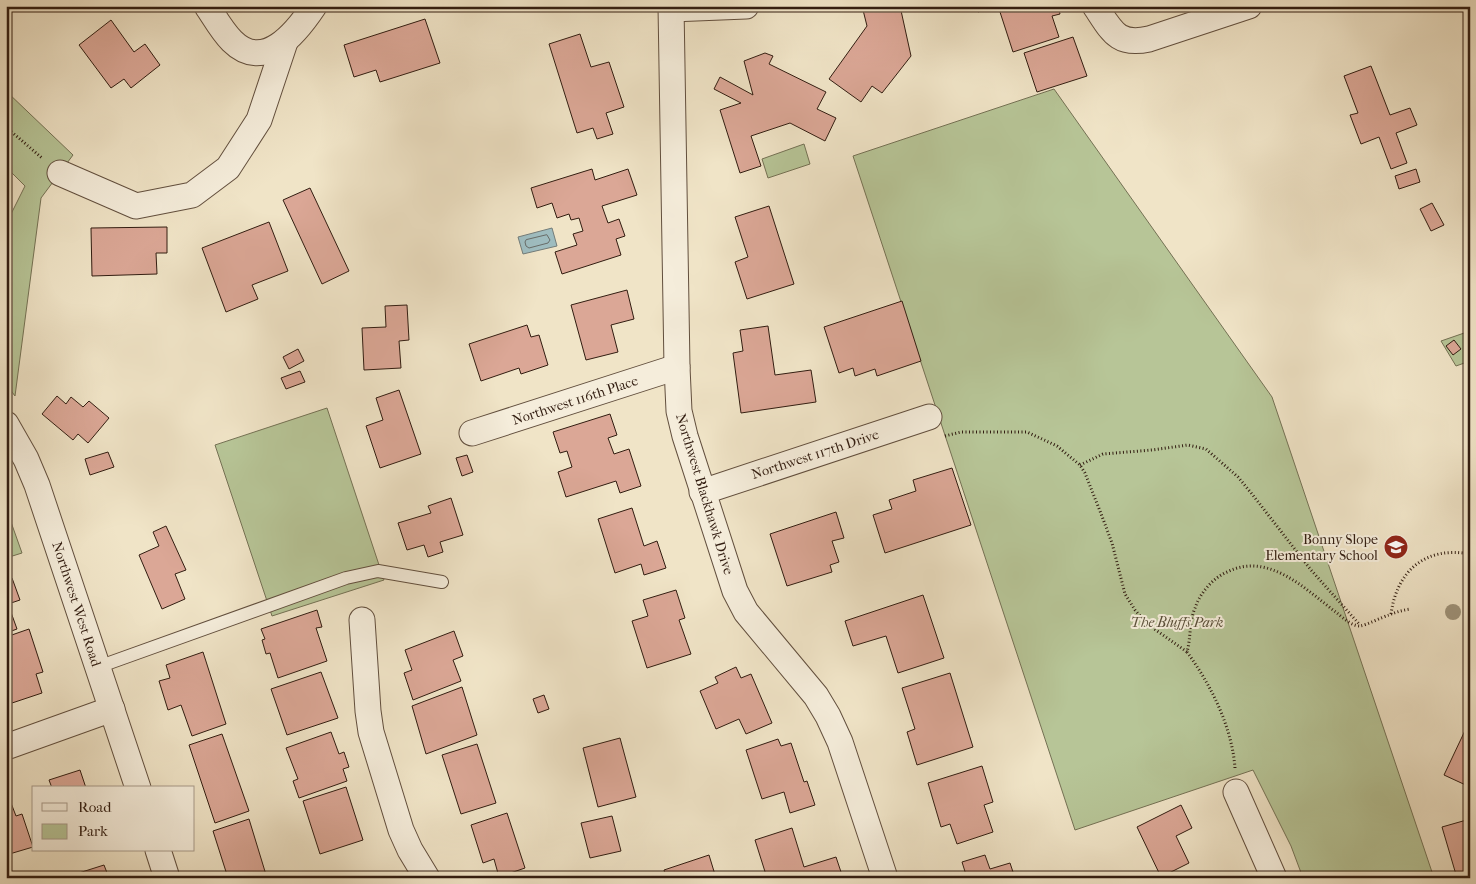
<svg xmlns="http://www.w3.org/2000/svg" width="1476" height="884" font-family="'IM FELL French Canon',serif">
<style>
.green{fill:#b7c597;stroke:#747154}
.water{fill:#9ebcbf;stroke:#737c79}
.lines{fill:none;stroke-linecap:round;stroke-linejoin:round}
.shore{stroke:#686c68;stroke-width:1}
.building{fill:#dba796;stroke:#321d11}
.service-casing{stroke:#624f3e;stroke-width:14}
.minor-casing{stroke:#624f3e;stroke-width:27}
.path{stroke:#321d11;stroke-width:3;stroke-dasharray:1 2.5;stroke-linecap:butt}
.service{stroke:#f5eddb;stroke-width:12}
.minor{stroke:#f5eddb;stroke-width:25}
.tree{fill:#9e9279}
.labels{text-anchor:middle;stroke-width:4;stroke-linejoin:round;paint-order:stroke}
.street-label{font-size:14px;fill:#321d11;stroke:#f5eddb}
.poi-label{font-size:14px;fill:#321d11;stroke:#f5eddb;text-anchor:end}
.park-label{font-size:14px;font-style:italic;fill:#5a4f39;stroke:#f5eddb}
</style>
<rect width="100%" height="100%" fill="#f0e4c7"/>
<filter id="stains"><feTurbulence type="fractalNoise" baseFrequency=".004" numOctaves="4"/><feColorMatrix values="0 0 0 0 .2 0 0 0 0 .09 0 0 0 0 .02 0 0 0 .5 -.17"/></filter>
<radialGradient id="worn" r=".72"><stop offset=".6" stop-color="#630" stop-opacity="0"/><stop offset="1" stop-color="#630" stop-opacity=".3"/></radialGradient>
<!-- green -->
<g class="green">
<polygon points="1054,89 1272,397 1434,878 1303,878 1291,846 1253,770 1075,830 853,156"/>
<polygon points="6,91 73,155 41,198 15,396 6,384 6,224 25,186 6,167"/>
<polygon points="804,144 810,164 768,178 762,159"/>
<polygon points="1470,331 1470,361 1456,366 1441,341"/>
<polygon points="327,408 384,580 272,616 215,445"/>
<polygon points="6,508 22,553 6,558"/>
</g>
<!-- water -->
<polygon class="water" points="552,228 557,246 523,254 518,237"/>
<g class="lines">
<!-- shore -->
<polygon class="shore" points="547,235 550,240 548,243 529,248 526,246 525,242 526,240"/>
</g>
<!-- building -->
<g class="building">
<polygon points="862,6 900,6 911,56 882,93 872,86 861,102 829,79 867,26"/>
<polygon points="976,6 995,6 978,12"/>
<polygon points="1017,6 1058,6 1060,14 1052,16 1059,37 1013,52 1000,12"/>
<polygon points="425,19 440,63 380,82 376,70 354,77 344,45"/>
<polygon points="111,20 134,52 145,44 160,65 131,88 124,79 111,88 79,45"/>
<polygon points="580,34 591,67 609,62 624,107 606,113 613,134 597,139 593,128 577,133 549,44"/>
<polygon points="1073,37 1087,76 1037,92 1024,53"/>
<polygon points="765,53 773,56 769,64 826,92 817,109 836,118 825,141 790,123 751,136 761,166 740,173 720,110 741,103 714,89 720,77 753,95 744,61"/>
<polygon points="1371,66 1390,115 1410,108 1417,125 1396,133 1407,163 1391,169 1379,137 1361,144 1350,115 1358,113 1344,76"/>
<polygon points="592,169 595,180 628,169 637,195 602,206 608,223 619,219 625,236 616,239 621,255 562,274 555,252 577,245 573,234 583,231 579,218 571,220 569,214 557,218 552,203 537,208 531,188"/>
<polygon points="1416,169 1420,182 1399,189 1395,176"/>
<polygon points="310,188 349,271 322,284 283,200"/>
<polygon points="1432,203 1444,225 1431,231 1420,209"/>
<polygon points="769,206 794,284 747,299 735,262 748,257 735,217"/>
<polygon points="269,222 288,271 252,285 258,299 226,312 202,248"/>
<polygon points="167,227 167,253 156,253 157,274 92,276 91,228"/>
<polygon points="627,290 634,319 611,325 618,352 586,360 571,305"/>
<polygon points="902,301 921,361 877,376 875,369 855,376 853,368 839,373 824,327"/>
<polygon points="407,305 409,340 399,341 401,368 364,370 362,328 386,327 385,306"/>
<polygon points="527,325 531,337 539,335 548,365 521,374 519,368 481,381 469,344"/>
<polygon points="768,326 775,375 811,370 816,402 741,413 733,353 743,351 740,330"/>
<polygon points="1454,340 1461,349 1453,355 1446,346"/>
<polygon points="298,349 304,361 289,369 283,357"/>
<polygon points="300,371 305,382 286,389 281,378"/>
<polygon points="399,390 421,454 380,468 366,426 383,420 376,398"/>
<polygon points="57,396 66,404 71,397 83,407 89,401 109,418 88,443 78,434 73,440 42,414"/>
<polygon points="610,414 617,435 608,438 614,454 629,449 641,486 620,493 616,481 566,497 558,472 572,467 567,451 560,453 553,432"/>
<polygon points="108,452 114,467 90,475 85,459"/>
<polygon points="467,455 473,472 462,476 456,458"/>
<polygon points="952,468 971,525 885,553 873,515 892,509 889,500 916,491 913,480"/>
<polygon points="451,498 463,535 440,542 443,552 428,557 424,545 407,550 398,523 431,513 428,506"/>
<polygon points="632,508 644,546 657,541 666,568 644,575 641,564 615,573 598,519"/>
<polygon points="836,512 844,538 832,541 839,562 830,565 832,572 787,586 770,534"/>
<polygon points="166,526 186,570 175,574 185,599 162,609 139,555 159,546 153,532"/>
<polygon points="6,576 7,579 12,578 20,600 8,604 17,629 6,633"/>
<polygon points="676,590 685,618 679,620 691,654 647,668 632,621 648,616 643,600"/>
<polygon points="923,595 944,658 898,673 886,636 853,646 845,621"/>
<polygon points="317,610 322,627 316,628 327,661 278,678 270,653 266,654 262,640 265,639 261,629"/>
<polygon points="29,629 43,672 36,674 42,693 12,703 9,695 6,696 6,637"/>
<polygon points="454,631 463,656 453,660 461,681 413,700 404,673 412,670 405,650"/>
<polygon points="203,652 226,724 192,736 181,705 168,710 159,681 170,678 166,665"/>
<polygon points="736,667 741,678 751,674 772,723 746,734 739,719 716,729 700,691 718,683 715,677"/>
<polygon points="321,672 338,718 287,735 271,689"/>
<polygon points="950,673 973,747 917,765 907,732 915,729 902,688"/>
<polygon points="462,687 477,735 426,754 412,706"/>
<polygon points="544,695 549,709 538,713 533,699"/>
<polygon points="1470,720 1470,787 1444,775"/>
<polygon points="331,732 339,754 344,752 349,767 343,769 347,781 299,798 293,781 298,779 286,748"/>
<polygon points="222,734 249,811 215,823 189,745"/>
<polygon points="620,738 636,797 598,807 583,748"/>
<polygon points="778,739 781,746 791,743 804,782 807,781 815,805 790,813 784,792 762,799 746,750"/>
<polygon points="477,744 496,803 461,814 442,755"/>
<polygon points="982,766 993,802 984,805 993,832 957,844 950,824 941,827 928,783"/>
<polygon points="80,770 86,788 52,788 49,780"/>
<polygon points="346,787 363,840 320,854 303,801"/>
<polygon points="11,803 16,816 22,814 33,847 6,855 6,805"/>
<polygon points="1181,805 1192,828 1176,836 1189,863 1161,877 1137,827"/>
<polygon points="507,813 525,868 499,877 494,859 483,863 471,825"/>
<polygon points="612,816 621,851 590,858 581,823"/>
<polygon points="249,819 267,878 228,878 213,831"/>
<polygon points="1470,819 1470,878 1457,878 1442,827"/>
<polygon points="792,828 804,867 836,857 843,878 767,878 755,840"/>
<polygon points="709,855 716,878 666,878 664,870"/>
<polygon points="985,855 990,869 1010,863 1015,878 967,878 962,862"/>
<polygon points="104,865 109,878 63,878"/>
</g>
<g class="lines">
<defs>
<polyline id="service" points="98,667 346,578 378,571 442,582"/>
<g id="minor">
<path d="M207,6C215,18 222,31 232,41C264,73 296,33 314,6"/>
<polyline points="671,6 677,367 679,411 685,436 735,591 746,612 816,696 828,716 840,742 885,878"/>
<path d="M1095,6C1112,31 1117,46 1149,39L1249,6"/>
<polyline points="671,9 746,6"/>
<polyline points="60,173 136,206 192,195 228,168 259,120 285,42"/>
<polyline points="6,424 26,459 37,485 138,788"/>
<polyline points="472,433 677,367"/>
<polyline points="702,492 929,417"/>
<polyline points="362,620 368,711 371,732 401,830 410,850 427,878"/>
<polyline points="6,747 112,709"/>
<polyline points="1236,792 1274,878"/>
<polyline points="158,850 167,878"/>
</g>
</defs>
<!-- service casing -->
<use href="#service" class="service-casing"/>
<!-- minor casing -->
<use href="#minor" class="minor-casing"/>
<!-- path -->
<g class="path">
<polyline points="6,127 42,158"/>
<polyline points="945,436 961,432 1027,432 1057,446 1080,465 1085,473 1100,511 1112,543 1125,594 1135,610 1146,623 1187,652"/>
<polyline points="1080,465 1103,454 1152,450 1188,445 1206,449 1238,477 1252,494 1311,570 1360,625"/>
<path d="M1391,614C1397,570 1426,546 1470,554"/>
<path d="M1235,768C1232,727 1211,685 1187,652C1191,638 1189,622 1195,608C1200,593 1213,578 1227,572C1269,551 1306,590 1337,613C1343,618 1352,626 1360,626C1367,625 1382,617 1389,615C1396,612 1403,610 1411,609"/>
</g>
<!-- service -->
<use href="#service" class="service"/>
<!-- minor -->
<use href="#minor" class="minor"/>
</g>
<!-- trees -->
<circle class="tree" cx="1453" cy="612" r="8"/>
<!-- icons -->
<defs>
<symbol id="school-disc" viewBox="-11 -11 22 22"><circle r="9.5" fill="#8f2418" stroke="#f5eddb"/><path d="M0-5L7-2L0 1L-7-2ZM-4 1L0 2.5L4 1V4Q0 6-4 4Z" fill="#fff"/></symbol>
</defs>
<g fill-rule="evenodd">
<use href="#school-disc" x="1382" y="533" width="28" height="28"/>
</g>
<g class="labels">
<!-- street labels -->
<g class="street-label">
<text transform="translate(575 400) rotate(-18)" y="5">Northwest 116th Place</text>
<text transform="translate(815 454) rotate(-18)" y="5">Northwest 117th Drive</text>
<text transform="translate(705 494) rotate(73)" y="5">Northwest Blackhawk Drive</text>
<text transform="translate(77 604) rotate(72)" y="5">Northwest West Road</text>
</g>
<!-- poi labels -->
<g class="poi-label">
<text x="1378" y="544">Bonny Slope<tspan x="1378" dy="16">Elementary School</tspan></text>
</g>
<!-- park labels -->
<g class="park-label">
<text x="1177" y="627">The Bluffs Park</text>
</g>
</g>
<!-- margin -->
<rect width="1476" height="884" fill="none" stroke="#f0e4c7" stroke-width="25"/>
<rect x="8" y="8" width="1461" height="869" fill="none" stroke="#321d11" stroke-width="2.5"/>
<rect x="12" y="12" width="1451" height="859" fill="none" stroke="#321d11"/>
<!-- legend -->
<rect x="32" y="786" width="162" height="65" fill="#f5eddb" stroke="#a79a8a"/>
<rect x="42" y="803" width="25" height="8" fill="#f5eddb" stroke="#a79a8a"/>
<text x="78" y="812" font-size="15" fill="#321d11">Road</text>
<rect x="42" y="824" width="25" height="15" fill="#b7c597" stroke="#a79a8a"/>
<text x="78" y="836" font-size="15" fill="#321d11">Park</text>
<rect width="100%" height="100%" filter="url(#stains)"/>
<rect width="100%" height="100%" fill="url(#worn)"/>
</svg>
